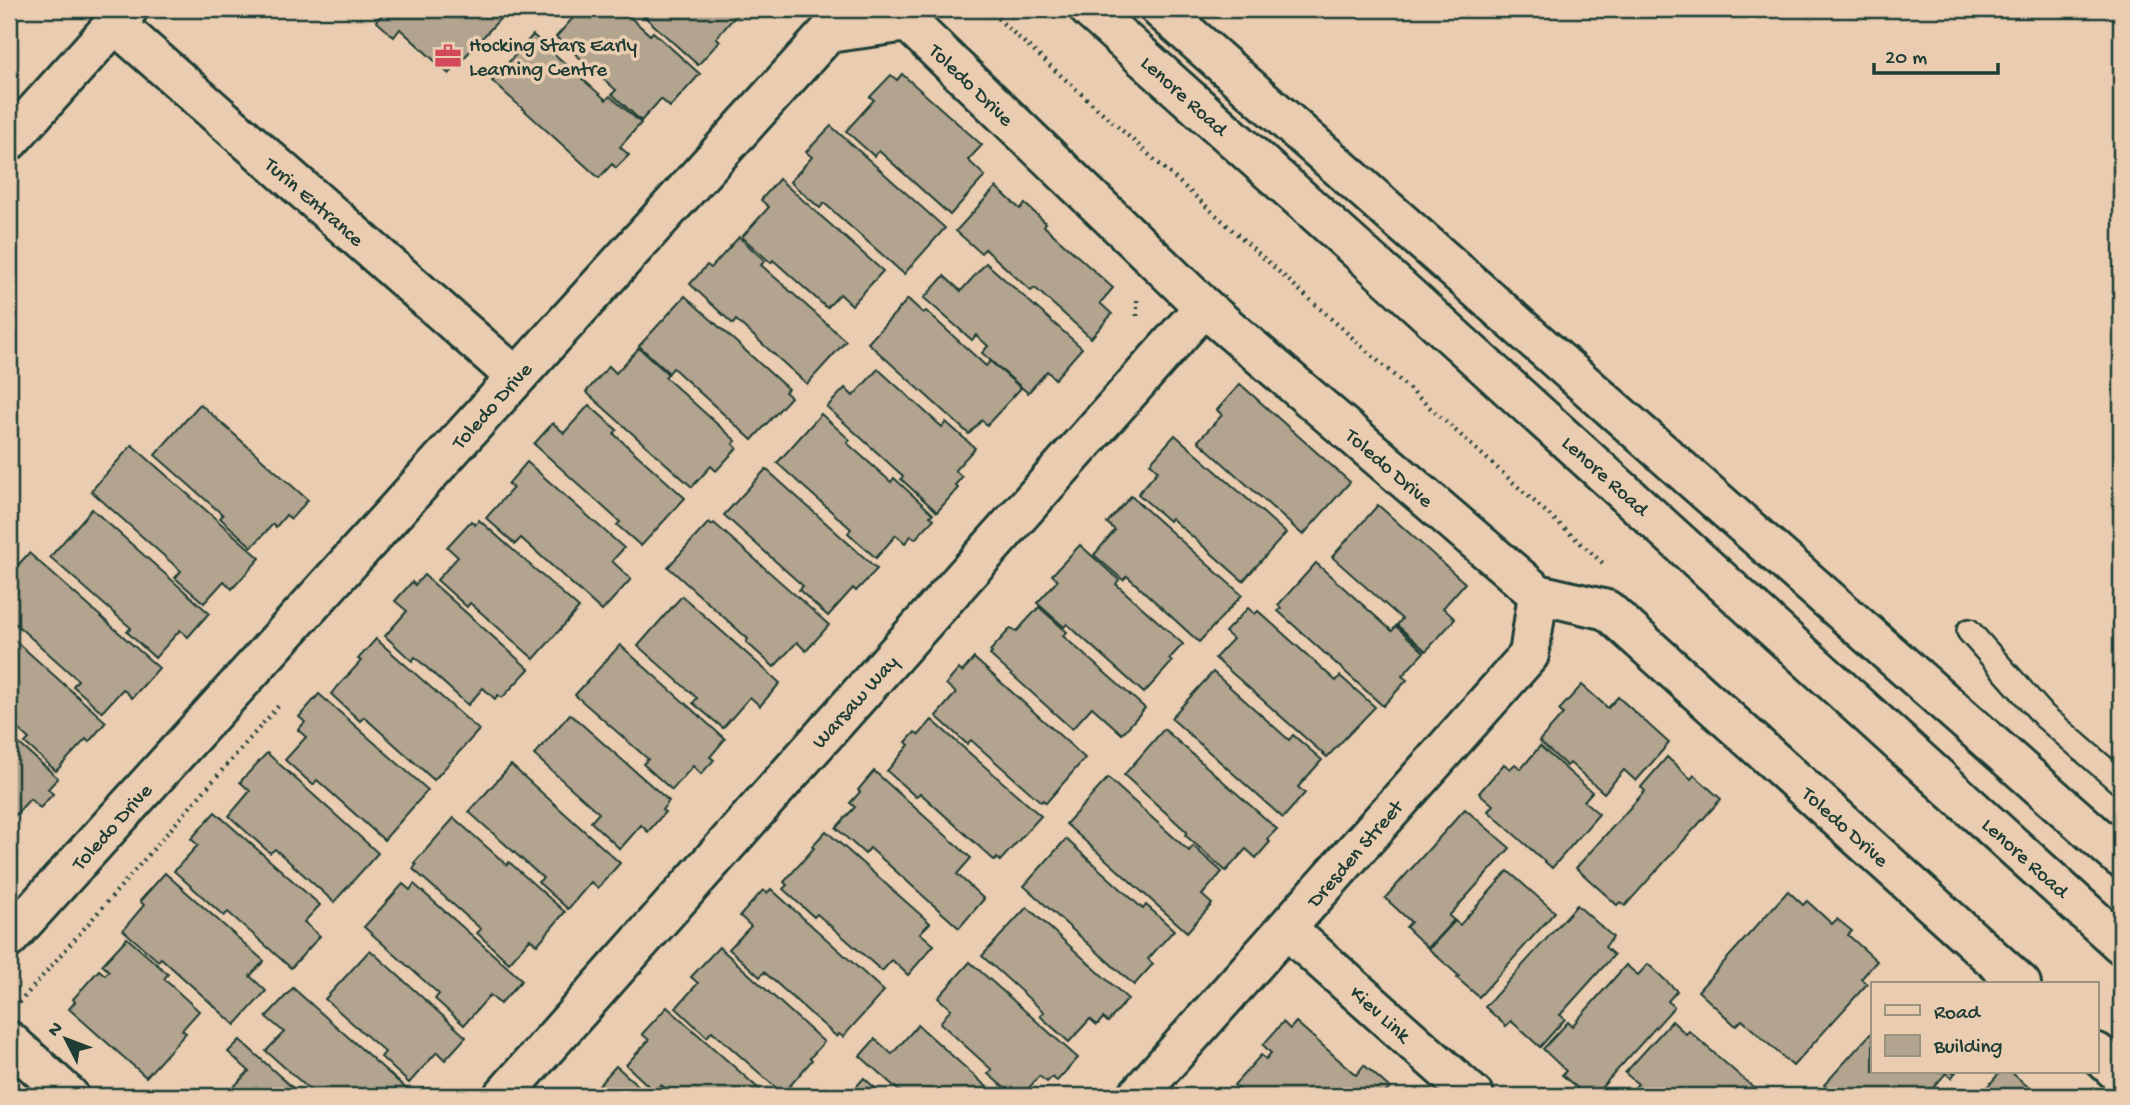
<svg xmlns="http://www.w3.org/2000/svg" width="2130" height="1105" font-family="'Gochi Hand',sans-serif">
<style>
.building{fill:#b2a48e;stroke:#1f3d34;stroke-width:2}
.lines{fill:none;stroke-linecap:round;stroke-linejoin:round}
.service-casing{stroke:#1f3d34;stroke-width:28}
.minor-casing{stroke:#1f3d34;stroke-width:44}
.tertiary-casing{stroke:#1f3d34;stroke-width:44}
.path{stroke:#1f3d34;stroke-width:4.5;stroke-dasharray:2 5;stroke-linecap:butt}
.service{stroke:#eacdb1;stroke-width:23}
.minor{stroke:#eacdb1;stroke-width:38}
.tertiary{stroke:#eacdb1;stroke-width:38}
.labels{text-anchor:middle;stroke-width:7;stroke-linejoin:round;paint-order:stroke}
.poi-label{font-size:21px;fill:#1f3d34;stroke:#eacdb1;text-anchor:start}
.street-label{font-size:21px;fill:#1f3d34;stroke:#eacdb1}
</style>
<rect width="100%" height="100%" fill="#eacdb1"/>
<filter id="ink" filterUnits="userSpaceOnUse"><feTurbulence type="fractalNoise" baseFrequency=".0143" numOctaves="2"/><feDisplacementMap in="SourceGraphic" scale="14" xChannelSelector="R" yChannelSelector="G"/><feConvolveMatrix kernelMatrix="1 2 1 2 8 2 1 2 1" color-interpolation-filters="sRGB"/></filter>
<g filter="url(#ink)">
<!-- building -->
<g class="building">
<polygon points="377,9 509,9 449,74 400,29 394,37 376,21 383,14"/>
<polygon points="581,9 621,9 650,35 653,32 700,74 670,107 661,99 641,121 612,94 616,90 556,37"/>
<polygon points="636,9 738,9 740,11 716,38 720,41 698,65"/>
<polygon points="533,35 606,100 610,96 641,123 620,147 629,155 616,168 612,164 599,178 492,81"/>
<polygon points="902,74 982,145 968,160 985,176 950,215 879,151 874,156 846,131 874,100 870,97 891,75 897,80"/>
<polygon points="831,126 945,228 904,274 824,203 820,208 790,182 812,157 806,152"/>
<polygon points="779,179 883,271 852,305 840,294 827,308 773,260 771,263 742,237 769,207 761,200"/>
<polygon points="996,187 1020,209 1025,204 1046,223 1044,226 1113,288 1100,303 1112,314 1091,338 1035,288 1031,291 985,249 981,253 956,231"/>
<polygon points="739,237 765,261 761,265 846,341 807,384 736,320 733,324 690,284 707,265 711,268"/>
<polygon points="986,263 1082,348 1055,379 1047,371 1028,393 982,353 988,346 976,335 972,340 924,298 944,276 961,291"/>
<polygon points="685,296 788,389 785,392 791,397 752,440 673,368 669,373 639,346"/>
<polygon points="908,299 923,313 926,311 986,366 990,361 1021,388 987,425 982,420 969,434 868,343"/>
<polygon points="639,348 668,374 665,377 736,441 733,444 737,448 716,471 711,466 692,487 586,392 609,366 616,373"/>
<polygon points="878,369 942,427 946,422 975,448 955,470 962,477 955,485 958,488 937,512 901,479 903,476 827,407 845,388 853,396"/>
<polygon points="1240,384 1350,482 1303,535 1198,441 1222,415 1217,410"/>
<polygon points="200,404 308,500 291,519 286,515 276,527 273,524 252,547 220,518 223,515 155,455"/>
<polygon points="589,405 617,430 614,434 685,498 641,546 617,525 620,522 534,444 553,423 564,433"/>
<polygon points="821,414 850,440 847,443 891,482 894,478 933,514 930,516 934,519 915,539 911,536 905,543 896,535 876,558 848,533 851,529 777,463"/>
<polygon points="1175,435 1286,533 1243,581 1171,518 1169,521 1138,494 1158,471 1150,463"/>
<polygon points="132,445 260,558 232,589 224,581 204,603 175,578 181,571 91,491"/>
<polygon points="527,462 624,548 612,561 631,579 602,611 521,538 515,544 486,518 513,488 508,484"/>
<polygon points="766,469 877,569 856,591 853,588 828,616 799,590 803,586 724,515"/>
<polygon points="1131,496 1242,595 1199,642 1127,576 1123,580 1094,555 1115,530 1107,523"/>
<polygon points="1378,505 1465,583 1443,608 1455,619 1426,651 1397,625 1402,619 1332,557"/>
<polygon points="92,509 209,613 188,637 180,630 155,658 127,632 131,628 50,557"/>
<polygon points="479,520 579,608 534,659 470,603 467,607 437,580 458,557 447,547 471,521 475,525"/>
<polygon points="709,522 712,525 714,523 829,625 806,651 797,642 774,667 746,642 748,639 668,567"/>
<polygon points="1080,545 1119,580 1116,584 1183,644 1169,659 1172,662 1144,693 1067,624 1064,627 1037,603 1058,580 1052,575"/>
<polygon points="29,553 159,668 132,698 123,689 102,712 73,686 78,680 9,618 9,575"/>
<polygon points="1316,563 1392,631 1396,626 1424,652 1402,676 1407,680 1383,706 1278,611 1281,608 1278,605"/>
<polygon points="424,575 529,669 502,698 498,695 495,699 483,688 468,705 415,657 412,661 385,636 407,611 395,601 412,582 415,585"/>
<polygon points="682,596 780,683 760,706 750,697 723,728 693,703 697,698 638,646"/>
<polygon points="1039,607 1067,632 1063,636 1145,708 1122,734 1092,707 1072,729 990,655 992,653 990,651 1010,629 1017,631"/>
<polygon points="1248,608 1255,614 1258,611 1336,681 1340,676 1375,707 1327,757 1215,658 1233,639 1225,632"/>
<polygon points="9,635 106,722 89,742 86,739 56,771 25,743 29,739 9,721"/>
<polygon points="376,639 479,730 434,780 364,717 360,721 331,694 361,661 358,659"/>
<polygon points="620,645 725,739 710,757 714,760 701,774 693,766 672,790 643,764 648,759 575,695"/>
<polygon points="974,658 1085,758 1046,803 1043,800 1041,802 971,740 967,744 936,716 956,693 946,684 959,669 962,672"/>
<polygon points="1213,672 1289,740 1293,735 1322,760 1298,787 1305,793 1283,818 1171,718"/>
<polygon points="1582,685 1608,708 1618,697 1669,743 1636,781 1624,770 1604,793 1570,763 1567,766 1539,741 1563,714 1559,710"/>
<polygon points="319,694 428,790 384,840 317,780 313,785 285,760 306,737 298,730 305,722 299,717"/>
<polygon points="570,714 669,801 662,810 665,812 648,832 641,825 620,849 591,822 599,813 534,755"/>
<polygon points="932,720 1041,816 1000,861 997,858 995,861 920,793 916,797 887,771 909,745 906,742 915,732 919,735"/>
<polygon points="1164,729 1277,829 1267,839 1270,842 1256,858 1246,849 1226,871 1185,835 1187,832 1124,775"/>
<polygon points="16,741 58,778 48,789 53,794 40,808 30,799 9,822 9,747"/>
<polygon points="1540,746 1592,792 1584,801 1599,814 1552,868 1488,811 1493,805 1479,793 1504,764 1510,769 1515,764 1521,769"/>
<polygon points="267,753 378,853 334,902 275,849 270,853 229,816 250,791 240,782"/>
<polygon points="1667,757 1691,779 1694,775 1721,799 1625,906 1620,902 1617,905 1576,868 1645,791 1641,787"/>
<polygon points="511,765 620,863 598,888 591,882 568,909 538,882 543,878 469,812"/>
<polygon points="874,771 971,858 957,874 984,899 959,928 870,848 865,854 836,828 855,807 850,803 860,792 858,790"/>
<polygon points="1108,778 1189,851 1193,846 1222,872 1202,895 1212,904 1187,932 1066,824"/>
<polygon points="1465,809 1510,848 1449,916 1454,920 1428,948 1406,927 1411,922 1385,898"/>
<polygon points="215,812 320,905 304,922 320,936 291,968 228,912 224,916 174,871 198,845 191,839"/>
<polygon points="454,818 507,865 509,862 565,912 537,945 530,939 509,963 477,933 481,929 413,869 416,865 414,863"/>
<polygon points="826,831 930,923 920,933 934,945 908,975 892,960 882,971 817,914 814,917 783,889 787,885 784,882 814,848 812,846"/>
<polygon points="1066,839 1143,909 1146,905 1174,930 1148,959 1153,964 1134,985 1024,886"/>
<polygon points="1508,871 1555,912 1479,997 1457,978 1459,976 1429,949 1455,921 1460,925"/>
<polygon points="165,873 264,961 250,976 266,991 235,1025 161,958 158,961 123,930 144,905 140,901"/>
<polygon points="403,884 410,890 414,884 522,980 500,1004 490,995 464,1025 435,999 439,994 364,927"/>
<polygon points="771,889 884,991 843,1037 839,1034 837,1037 764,972 760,977 729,949 751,926 740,916 763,890 767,893"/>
<polygon points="1788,891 1803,905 1807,901 1832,924 1837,919 1852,931 1848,935 1877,961 1861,979 1867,984 1793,1066 1742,1020 1736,1026 1698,991"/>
<polygon points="1577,905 1613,937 1605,947 1614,955 1560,1015 1565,1019 1540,1047 1511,1021 1506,1026 1485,1007"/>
<polygon points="1027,907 1128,999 1108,1022 1103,1018 1097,1025 1090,1019 1069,1042 1040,1016 1044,1012 982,956"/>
<polygon points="127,938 168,974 164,979 199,1011 182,1030 186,1033 146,1077 69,1009 75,1002 73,999 99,970 105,975 109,971 102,965"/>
<polygon points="719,947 824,1042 810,1058 812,1060 783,1094 712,1031 707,1037 676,1008 698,983 691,977"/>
<polygon points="370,950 466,1037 445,1060 437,1052 409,1083 381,1057 385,1052 325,999"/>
<polygon points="970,962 1078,1058 1057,1081 1052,1077 1047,1082 1039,1076 1022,1096 1014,1096 988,1074 992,1070 940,1023 951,1009 938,998"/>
<polygon points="1648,964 1677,991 1668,1001 1674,1007 1594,1096 1587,1096 1562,1075 1566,1071 1543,1049 1568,1022 1572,1026 1626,965 1638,975"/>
<polygon points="293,988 410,1092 405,1096 317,1096 266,1051 284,1032 266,1017"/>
<polygon points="667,1007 767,1096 674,1096 661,1085 655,1092 626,1065 649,1040 642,1034"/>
<polygon points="1672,1021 1686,1034 1689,1031 1763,1096 1626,1096 1638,1084 1625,1073"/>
<polygon points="1283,1022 1290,1029 1296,1022 1356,1075 1364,1065 1390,1088 1382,1096 1247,1096 1234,1085 1261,1055 1266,1059 1271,1053 1263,1045"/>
<polygon points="918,1025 997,1096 905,1096 860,1056 875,1039 892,1054"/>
<polygon points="1873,1031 1873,1072 1956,1072 1951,1078 1946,1073 1926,1096 1836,1096 1824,1085"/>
<polygon points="240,1040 295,1090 289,1096 225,1096 249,1071 228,1052"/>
<polygon points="616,1066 650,1096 594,1096 602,1088 599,1085"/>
<polygon points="2000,1072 2011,1072 2034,1092 2030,1096 1980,1096"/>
<polygon points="864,1078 884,1096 848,1096"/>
</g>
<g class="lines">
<defs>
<polyline id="service" points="1969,631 2044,716 2121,783"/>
<g id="minor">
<polyline points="114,23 516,377"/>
<polyline points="9,141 128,9"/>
<polyline points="1287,929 1474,1096"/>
<polyline points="9,938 828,33 908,22 1204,307 1538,594 1607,610 2021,984"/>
<polyline points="9,1041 69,1096"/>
<polyline points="2097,1053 2121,1075"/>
<polyline points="503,1096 1204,307"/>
<polyline points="1137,1096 1529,655 1538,594"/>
</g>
<g id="tertiary">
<polyline points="1089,9 1372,263 2121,944"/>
<polyline points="1160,9 2121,858"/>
</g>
</defs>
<!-- service casing -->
<use href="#service" class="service-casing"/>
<!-- minor casing -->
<use href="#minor" class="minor-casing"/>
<!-- tertiary casing -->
<use href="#tertiary" class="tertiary-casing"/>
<!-- path -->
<g class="path">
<polyline points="987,9 1606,566"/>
<polyline points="1137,300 1137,319"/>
<polyline points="19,1003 280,704"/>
</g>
<!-- service -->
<use href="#service" class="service"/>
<!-- minor -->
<use href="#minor" class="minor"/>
<!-- tertiary -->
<use href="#tertiary" class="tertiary"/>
</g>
</g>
<!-- icons -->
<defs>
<symbol id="office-bare" viewBox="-9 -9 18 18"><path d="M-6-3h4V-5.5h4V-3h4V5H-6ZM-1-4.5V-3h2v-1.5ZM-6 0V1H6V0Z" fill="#d1495b" stroke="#eacdb1" stroke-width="2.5" paint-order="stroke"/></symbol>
</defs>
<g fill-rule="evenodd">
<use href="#office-bare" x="429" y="37" width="38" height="38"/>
</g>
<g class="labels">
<!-- poi labels -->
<g class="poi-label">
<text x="469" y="51">Hocking Stars Early<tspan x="469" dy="24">Learning Centre</tspan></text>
</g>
<!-- street labels -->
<g class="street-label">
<text transform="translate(972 84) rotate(44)" y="7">Toledo Drive</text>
<text transform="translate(1185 95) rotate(42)" y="7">Lenore Road</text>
<text transform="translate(315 201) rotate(41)" y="7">Turin Entrance</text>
<text transform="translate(491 405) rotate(-48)" y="7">Toledo Drive</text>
<text transform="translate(1390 467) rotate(41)" y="7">Toledo Drive</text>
<text transform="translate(1606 475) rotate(42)" y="7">Lenore Road</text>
<text transform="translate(854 701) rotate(-48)" y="7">Warsaw Way</text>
<text transform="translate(111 826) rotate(-48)" y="7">Toledo Drive</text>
<text transform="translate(1846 826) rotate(42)" y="7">Toledo Drive</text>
<text transform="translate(1354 853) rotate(-49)" y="7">Dresden Street</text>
<text transform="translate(2026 857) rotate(42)" y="7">Lenore Road</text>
<text transform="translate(1381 1013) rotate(42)" y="7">Kiev Link</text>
</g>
</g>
<!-- margin -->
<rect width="2130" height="1105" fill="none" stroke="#eacdb1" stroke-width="35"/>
<rect x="18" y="18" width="2095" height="1070" fill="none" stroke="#1f3d34" stroke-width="2.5" filter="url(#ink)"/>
<!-- legend -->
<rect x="1871" y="982" width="228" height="91" fill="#eacdb1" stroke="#99937f" stroke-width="2"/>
<rect x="1885" y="1005" width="35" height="10" fill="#eacdb1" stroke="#99937f" stroke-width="2"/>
<text x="1934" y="1018" font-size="21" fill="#1f3d34">Road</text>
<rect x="1885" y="1035" width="35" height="21" fill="#b2a48e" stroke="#99937f" stroke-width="2"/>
<text x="1934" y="1052" font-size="21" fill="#1f3d34">Building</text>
<!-- north arrow -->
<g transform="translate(66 1039) rotate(312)" stroke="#eacdb1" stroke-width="5" paint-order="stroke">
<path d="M0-5L12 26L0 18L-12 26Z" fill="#1f3d34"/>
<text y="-10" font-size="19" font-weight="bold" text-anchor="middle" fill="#1f3d34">N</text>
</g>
<!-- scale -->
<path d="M1874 63v10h124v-10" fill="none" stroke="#1f3d34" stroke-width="3.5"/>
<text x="1885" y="63" font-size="21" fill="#1f3d34" stroke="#eacdb1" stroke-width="5" paint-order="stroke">20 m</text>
</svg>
